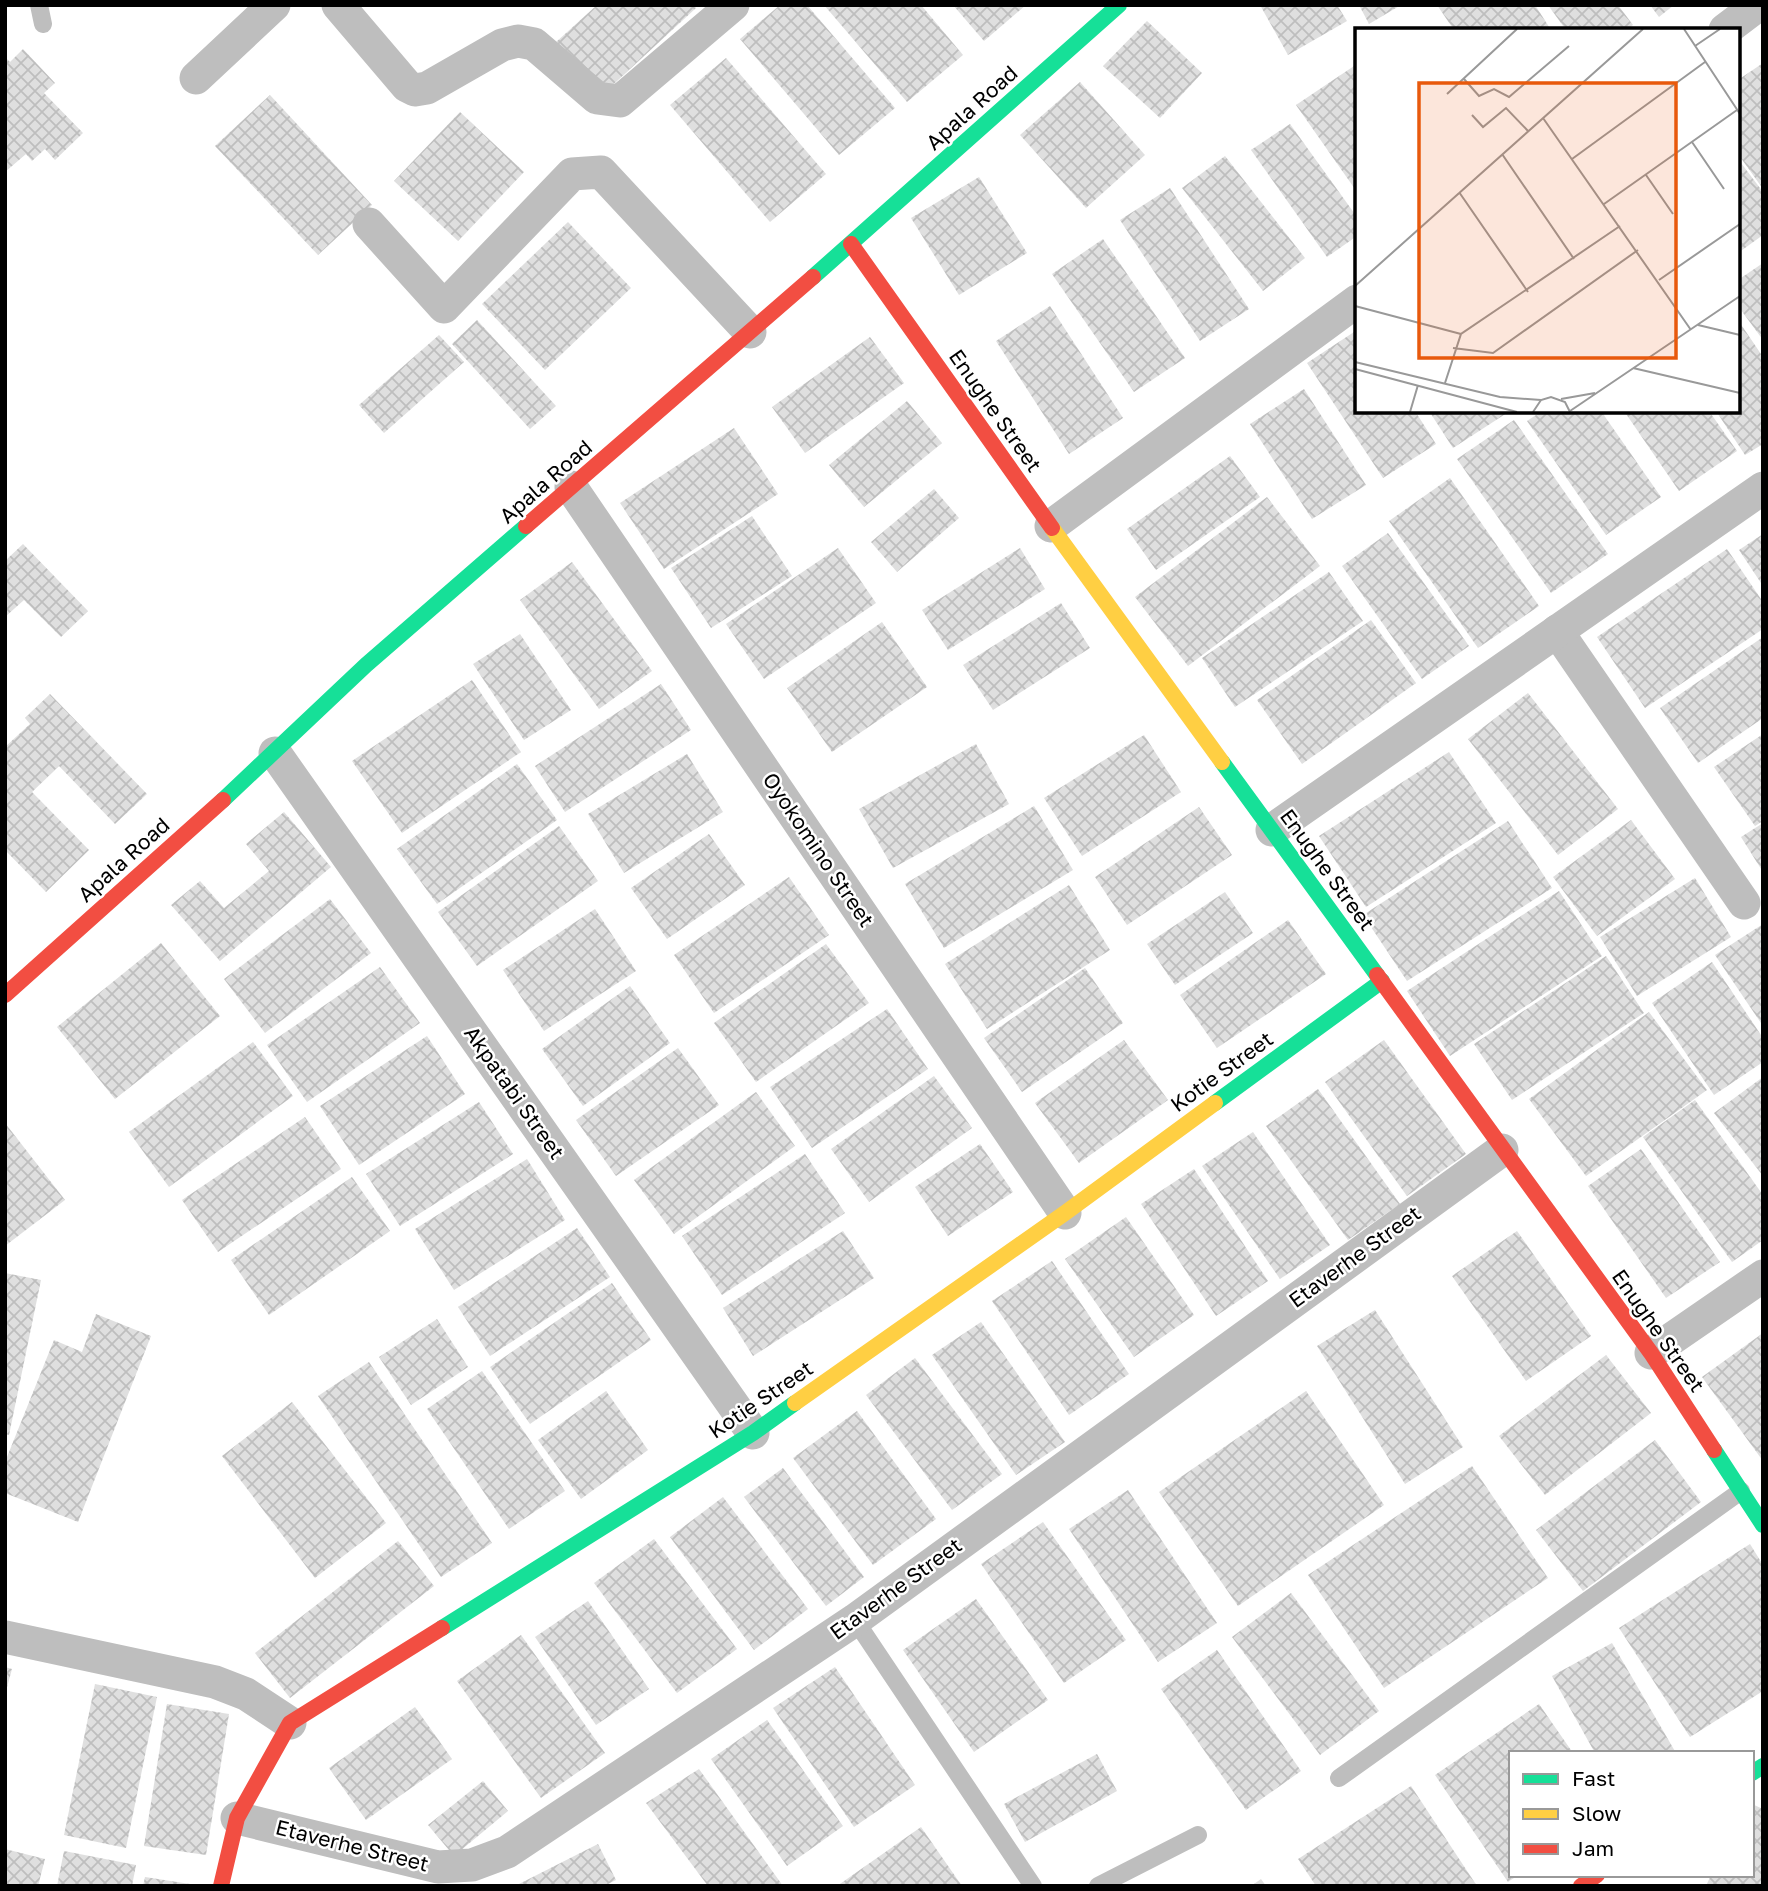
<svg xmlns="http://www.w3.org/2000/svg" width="1768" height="1891" font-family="'Golos Text',sans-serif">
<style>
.building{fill:url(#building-cross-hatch)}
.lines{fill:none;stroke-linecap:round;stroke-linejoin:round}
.lane{stroke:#bebebe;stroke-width:18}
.street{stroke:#bebebe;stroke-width:33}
.fast{stroke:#16e098;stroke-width:16}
.slow{stroke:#ffcf43;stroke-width:16}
.jam{stroke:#f24e42;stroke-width:16}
.labels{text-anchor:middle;stroke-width:5;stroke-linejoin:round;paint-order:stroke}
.street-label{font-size:21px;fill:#000;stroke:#fff}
.inset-road{fill:none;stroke:#999;stroke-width:2}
.view{fill:#e8590c;fill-opacity:0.15;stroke:#e8590c;stroke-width:3.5}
.inset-edge{fill:none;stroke:#000;stroke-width:3.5}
</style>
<defs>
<pattern id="building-cross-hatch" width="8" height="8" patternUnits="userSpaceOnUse" patternTransform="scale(1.75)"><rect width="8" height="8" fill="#dfdfdf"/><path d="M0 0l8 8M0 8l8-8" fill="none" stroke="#bebebe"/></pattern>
</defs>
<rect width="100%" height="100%" fill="#fff"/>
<!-- building -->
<g class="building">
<polygon points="597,5 694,5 696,8 603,94 555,43"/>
<polygon points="780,5 807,5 895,108 839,155 740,39"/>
<polygon points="824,5 921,5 963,55 907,102"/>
<polygon points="953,5 1026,5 984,41"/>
<polygon points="1260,5 1337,5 1347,21 1288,55"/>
<polygon points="1359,5 1401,5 1369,24"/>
<polygon points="1437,5 1535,5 1551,30 1454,30"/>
<polygon points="1548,5 1618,5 1633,25 1626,30 1566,30"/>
<polygon points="1650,5 1674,5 1659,17"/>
<polygon points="1147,21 1202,73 1160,118 1103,66"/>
<polygon points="23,49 55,83 44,93 83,133 55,160 45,149 32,161 26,154 5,172 5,57 10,62"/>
<polygon points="726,58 826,174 770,222 670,105"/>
<polygon points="1763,63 1763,189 1738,154 1738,80"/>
<polygon points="1357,64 1357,192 1296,105"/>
<polygon points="1080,82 1145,155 1086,208 1020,135"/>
<polygon points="270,95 372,205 318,255 215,146"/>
<polygon points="460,112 524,172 458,241 394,181"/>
<polygon points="1290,124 1357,217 1357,236 1327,257 1251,150"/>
<polygon points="1225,156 1305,258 1263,291 1182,188"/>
<polygon points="1738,159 1763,192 1763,235 1738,253"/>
<polygon points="979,177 1027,253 959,295 911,218"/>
<polygon points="1170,188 1249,309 1200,341 1120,220"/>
<polygon points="568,222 631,288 545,370 482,304"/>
<polygon points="1103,239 1185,358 1134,392 1052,274"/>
<polygon points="1763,263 1763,340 1738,306 1738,280"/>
<polygon points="1050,306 1123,418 1069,454 996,341"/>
<polygon points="477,320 556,406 530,429 452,344"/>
<polygon points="1738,320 1763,357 1763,444 1745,455 1716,411 1738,411"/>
<polygon points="1357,330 1357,411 1415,411 1436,444 1383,478 1307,363"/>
<polygon points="439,335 464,362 384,433 359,405"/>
<polygon points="870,337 904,383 805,453 772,407"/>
<polygon points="1304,389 1366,485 1312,519 1250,424"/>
<polygon points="907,401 942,443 864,507 829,465"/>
<polygon points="1429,411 1510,411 1453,448"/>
<polygon points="1542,411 1601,411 1661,497 1606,535 1527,421"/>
<polygon points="1624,411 1709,411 1737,451 1679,491"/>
<polygon points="1514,420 1608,554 1551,593 1457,459"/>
<polygon points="734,428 778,494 664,569 620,503"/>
<polygon points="1230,456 1260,497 1156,570 1127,529"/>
<polygon points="1450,478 1539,606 1478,648 1389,521"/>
<polygon points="934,489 959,518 897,572 871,542"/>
<polygon points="1267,497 1320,566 1188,666 1135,597"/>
<polygon points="752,516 792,576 711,628 671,568"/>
<polygon points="1388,533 1469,646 1422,679 1342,566"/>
<polygon points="1763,534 1763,586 1739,550"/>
<polygon points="23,544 88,611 61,637 24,600 5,617 5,561"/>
<polygon points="838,548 876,603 764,679 726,624"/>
<polygon points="1020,548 1045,589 948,650 922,610"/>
<polygon points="1727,549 1763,602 1763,629 1645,708 1597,637"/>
<polygon points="572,562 652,671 599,709 520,600"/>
<polygon points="1329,572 1363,621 1235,707 1202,658"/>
<polygon points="1061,603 1090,648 993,710 963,665"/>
<polygon points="1371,620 1416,683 1302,764 1257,700"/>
<polygon points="882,622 927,687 832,752 787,688"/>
<polygon points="520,634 571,710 524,740 473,664"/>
<polygon points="1763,637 1763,718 1698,763 1660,708"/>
<polygon points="472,680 521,752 402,833 352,761"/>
<polygon points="661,684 691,730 565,812 535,766"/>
<polygon points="1528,693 1618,809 1558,855 1468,739"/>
<polygon points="50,694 147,794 115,824 59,766 32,792 89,850 46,892 5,850 5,747 30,724 25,718"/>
<polygon points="1763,734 1763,821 1755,826 1714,767"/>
<polygon points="1144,735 1181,792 1082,856 1044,798"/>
<polygon points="976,744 1009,804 893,868 859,809"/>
<polygon points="1449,752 1496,823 1366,907 1319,836"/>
<polygon points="687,754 723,812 624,873 588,814"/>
<polygon points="517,764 557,820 437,904 397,849"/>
<polygon points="1034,806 1073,870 944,948 905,884"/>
<polygon points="1199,807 1232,855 1127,925 1095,877"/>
<polygon points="284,812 331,867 220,961 171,905 200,881 224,908 269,871 246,844"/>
<polygon points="1631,820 1675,879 1597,936 1553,877"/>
<polygon points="1508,821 1552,888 1407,981 1363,915"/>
<polygon points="1763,823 1763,872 1741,837"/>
<polygon points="559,826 598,881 477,966 438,912"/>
<polygon points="709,834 745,885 667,939 631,888"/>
<polygon points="789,877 829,935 714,1013 674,955"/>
<polygon points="1695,878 1731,937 1637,996 1600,937"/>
<polygon points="1069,885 1110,950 987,1029 945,964"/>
<polygon points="1559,891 1602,956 1450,1056 1407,991"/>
<polygon points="1225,892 1253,933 1175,985 1147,944"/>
<polygon points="330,899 371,953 265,1033 224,979"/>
<polygon points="595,909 636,971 544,1031 503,970"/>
<polygon points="1288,920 1326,974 1217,1048 1180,995"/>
<polygon points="1763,924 1763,1026 1715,955"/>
<polygon points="161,943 220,1016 115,1099 57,1027"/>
<polygon points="826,944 869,1003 756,1082 714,1023"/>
<polygon points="1606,956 1644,1013 1512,1100 1474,1044"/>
<polygon points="1712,962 1761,1035 1763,1034 1763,1062 1714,1095 1652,1003"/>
<polygon points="380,967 420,1023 307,1102 267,1045"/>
<polygon points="1085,968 1123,1023 1022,1092 984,1038"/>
<polygon points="630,986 670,1043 583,1106 542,1049"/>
<polygon points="887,1009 928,1069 812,1148 770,1087"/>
<polygon points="1649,1012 1707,1090 1586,1176 1529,1099"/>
<polygon points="427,1036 465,1094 359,1165 320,1106"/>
<polygon points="1124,1040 1168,1100 1079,1163 1035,1103"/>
<polygon points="1384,1040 1466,1154 1407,1196 1325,1082"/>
<polygon points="253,1042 293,1096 169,1187 129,1132"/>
<polygon points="678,1048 719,1105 616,1176 576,1120"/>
<polygon points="934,1076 972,1128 869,1202 831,1149"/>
<polygon points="1763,1077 1763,1176 1714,1113"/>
<polygon points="1318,1089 1400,1204 1348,1240 1266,1126"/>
<polygon points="756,1092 795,1146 674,1234 634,1180"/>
<polygon points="1695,1100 1763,1195 1763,1240 1732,1262 1643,1137"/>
<polygon points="479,1102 513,1154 400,1226 366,1174"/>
<polygon points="305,1117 341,1169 218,1252 182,1200"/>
<polygon points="5,1123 65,1200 5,1246"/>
<polygon points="1253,1132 1330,1245 1280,1279 1202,1166"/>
<polygon points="980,1144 1013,1192 948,1236 915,1187"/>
<polygon points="1641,1149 1720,1262 1666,1298 1588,1186"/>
<polygon points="805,1154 845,1213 722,1295 682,1236"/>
<polygon points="527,1159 565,1220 454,1290 415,1229"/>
<polygon points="1194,1169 1268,1281 1216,1316 1141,1204"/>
<polygon points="352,1177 390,1231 269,1315 231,1260"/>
<polygon points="1126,1217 1194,1315 1134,1357 1065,1259"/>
<polygon points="577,1228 610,1277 490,1356 458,1307"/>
<polygon points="843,1231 874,1278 753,1356 723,1308"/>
<polygon points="1517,1231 1591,1336 1526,1381 1452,1276"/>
<polygon points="1052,1261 1129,1374 1069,1415 992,1301"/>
<polygon points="5,1273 41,1280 9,1435 5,1434"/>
<polygon points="612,1283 651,1340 530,1424 490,1367"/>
<polygon points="1375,1310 1463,1447 1405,1484 1317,1346"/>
<polygon points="96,1314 151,1336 78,1522 5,1493 5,1462 54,1340 82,1352"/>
<polygon points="437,1319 468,1367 411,1405 379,1357"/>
<polygon points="981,1322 1065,1442 1016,1475 932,1355"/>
<polygon points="1763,1333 1763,1461 1702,1377"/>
<polygon points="1606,1355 1651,1413 1545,1495 1499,1436"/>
<polygon points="915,1358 1002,1474 952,1510 866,1395"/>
<polygon points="369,1362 492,1543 441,1577 318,1396"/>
<polygon points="482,1371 565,1491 509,1529 427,1409"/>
<polygon points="606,1391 648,1450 581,1499 538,1440"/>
<polygon points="1306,1391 1384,1505 1238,1606 1159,1492"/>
<polygon points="292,1402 386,1523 315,1578 222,1456"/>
<polygon points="857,1411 936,1519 873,1565 793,1458"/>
<polygon points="1655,1440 1701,1502 1583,1591 1536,1530"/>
<polygon points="1472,1466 1548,1578 1384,1688 1308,1575"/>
<polygon points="783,1468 864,1577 826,1606 744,1497"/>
<polygon points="1128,1490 1217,1623 1158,1662 1069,1529"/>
<polygon points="723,1497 808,1609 754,1650 670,1537"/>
<polygon points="1043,1522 1126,1640 1064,1683 981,1564"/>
<polygon points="654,1539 737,1649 677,1693 594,1583"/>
<polygon points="398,1541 434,1586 290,1698 255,1653"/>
<polygon points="1750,1544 1763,1565 1763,1691 1690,1737 1619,1628"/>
<polygon points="1291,1593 1379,1711 1320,1755 1232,1637"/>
<polygon points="976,1599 1048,1700 974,1752 903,1650"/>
<polygon points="588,1601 649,1689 596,1725 535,1637"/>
<polygon points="521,1635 605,1753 541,1798 457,1681"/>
<polygon points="1612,1643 1676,1753 1595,1753 1552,1676"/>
<polygon points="1217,1650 1301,1771 1246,1810 1161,1689"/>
<polygon points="5,1667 12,1669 6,1691 5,1691"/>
<polygon points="835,1667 915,1785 854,1827 773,1708"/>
<polygon points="95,1684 157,1697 126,1848 64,1835"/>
<polygon points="167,1704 229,1714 206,1855 144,1846"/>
<polygon points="1539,1704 1573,1753 1511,1753 1511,1875 1518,1875 1508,1882 1435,1775"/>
<polygon points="415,1707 452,1759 366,1820 329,1768"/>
<polygon points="767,1720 843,1826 787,1866 711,1759"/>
<polygon points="1097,1754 1117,1791 1025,1842 1004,1804"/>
<polygon points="699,1769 783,1886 708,1886 646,1803"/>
<polygon points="483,1781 508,1811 454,1856 428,1825"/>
<polygon points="1411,1786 1477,1886 1316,1886 1298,1859"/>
<polygon points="1752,1804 1763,1809 1763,1886 1706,1886 1711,1875 1752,1875"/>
<polygon points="921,1827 962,1886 837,1886"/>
<polygon points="598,1844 616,1880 604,1886 515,1886"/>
<polygon points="5,1849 45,1859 38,1886 5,1886"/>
<polygon points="64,1851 136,1865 132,1886 57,1886"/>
<polygon points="145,1877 190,1884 190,1886 143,1886"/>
<polygon points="1261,1879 1266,1886 1251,1886"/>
</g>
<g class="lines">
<!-- lane -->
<g class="lane">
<polyline points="39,5 43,24"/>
<polyline points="855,1620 1033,1886"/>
<polyline points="1339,1778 1741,1491"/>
<polyline points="1098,1886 1198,1835"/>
</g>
<!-- street -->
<g class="street">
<polyline points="338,5 407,86 415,90 427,88 502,45 518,41 534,44 597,98 620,101 733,5"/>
<polyline points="1725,30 1758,5"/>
<polyline points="196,78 274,5"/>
<polyline points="369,224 444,307 572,174 601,172 750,332"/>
<polyline points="571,487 1065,1213"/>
<polyline points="1051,526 1357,301"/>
<polyline points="1557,631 1744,903"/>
<polyline points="275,753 753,1433"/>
<polyline points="1272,830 1763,488"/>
<polyline points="1651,1353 1763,1276"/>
<polyline points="5,1637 215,1682 246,1694 290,1723"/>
<polyline points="237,1818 438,1867 472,1865 507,1852 855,1620 1502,1150"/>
</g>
<!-- fast -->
<g class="fast">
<polyline points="813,277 1119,5"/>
<polyline points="1222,762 1377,975"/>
<polyline points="223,800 366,665 526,526"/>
<polyline points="1215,1103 1382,981"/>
<polyline points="1714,1450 1763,1525"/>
<polyline points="442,1628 753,1433 795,1403"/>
<polyline points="1752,1773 1763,1766"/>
</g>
<!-- slow -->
<g class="slow">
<polyline points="1052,528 1222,762"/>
<polyline points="795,1403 1065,1213 1215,1103"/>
</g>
<!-- jam -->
<g class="jam">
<polyline points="851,244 1052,528"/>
<polyline points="526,526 813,277"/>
<polyline points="1377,975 1651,1353 1714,1450"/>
<polyline points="5,995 223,800"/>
<polyline points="221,1886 237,1818 290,1723 442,1628"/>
<polyline points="1581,1886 1597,1875"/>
</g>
</g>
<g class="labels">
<!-- street labels -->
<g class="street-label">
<text transform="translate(972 108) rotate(-42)" y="7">Apala Road</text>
<text transform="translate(995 411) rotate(55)" y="7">Enughe Street</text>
<text transform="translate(546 482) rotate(-41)" y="7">Apala Road</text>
<text transform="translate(818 850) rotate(56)" y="7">Oyokomino Street</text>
<text transform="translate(124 860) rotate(-42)" y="7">Apala Road</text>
<text transform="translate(1327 870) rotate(54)" y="7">Enughe Street</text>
<text transform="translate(1222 1072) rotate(-36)" y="7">Kotie Street</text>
<text transform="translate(514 1093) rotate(55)" y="7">Akpatabi Street</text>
<text transform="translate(1355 1257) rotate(-36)" y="7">Etaverhe Street</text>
<text transform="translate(1658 1331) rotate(55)" y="7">Enughe Street</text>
<text transform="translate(761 1400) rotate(-34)" y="7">Kotie Street</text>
<text transform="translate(896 1589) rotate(-36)" y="7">Etaverhe Street</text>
<text transform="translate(352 1846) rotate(14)" y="7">Etaverhe Street</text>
</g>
</g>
<!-- overview -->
<g transform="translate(1355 28)">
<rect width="385" height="385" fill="#fff"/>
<path class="inset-road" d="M329,1L385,86M340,18L365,1M109,51L124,68L139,61L154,69L214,18M92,66L162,1M117,87L128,99L151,80L173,103M188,90L336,302M337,114L369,161M147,126L219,231M217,131L350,34M291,147L318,186M104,164L173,264M249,176L382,82M304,252L385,196M0,258L288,1M0,278L106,306M343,297L385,307M98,320L138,325L283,222M0,334L145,369L186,372M278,340L385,365M0,341L162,384M90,355L106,306L265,198M206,371L240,365M215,383L385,268M55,384L63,357M178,384L186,372L196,369L210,374L215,384"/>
<path class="view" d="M64,55H321V330H64Z"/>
<rect width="385" height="385" class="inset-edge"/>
</g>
<!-- border -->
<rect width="1768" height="1891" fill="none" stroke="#000000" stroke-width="14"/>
<!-- legend -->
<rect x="1509" y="1751" width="245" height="126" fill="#ffffff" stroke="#999999" stroke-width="2"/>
<rect x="1523" y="1774" width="35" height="10" fill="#16e098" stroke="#999999" stroke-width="2"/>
<text x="1572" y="1786" font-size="21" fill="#000000">Fast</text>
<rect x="1523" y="1809" width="35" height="10" fill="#ffcf43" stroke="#999999" stroke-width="2"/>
<text x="1572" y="1821" font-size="21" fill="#000000">Slow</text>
<rect x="1523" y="1844" width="35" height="10" fill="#f24e42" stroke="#999999" stroke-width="2"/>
<text x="1572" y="1856" font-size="21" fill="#000000">Jam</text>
</svg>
